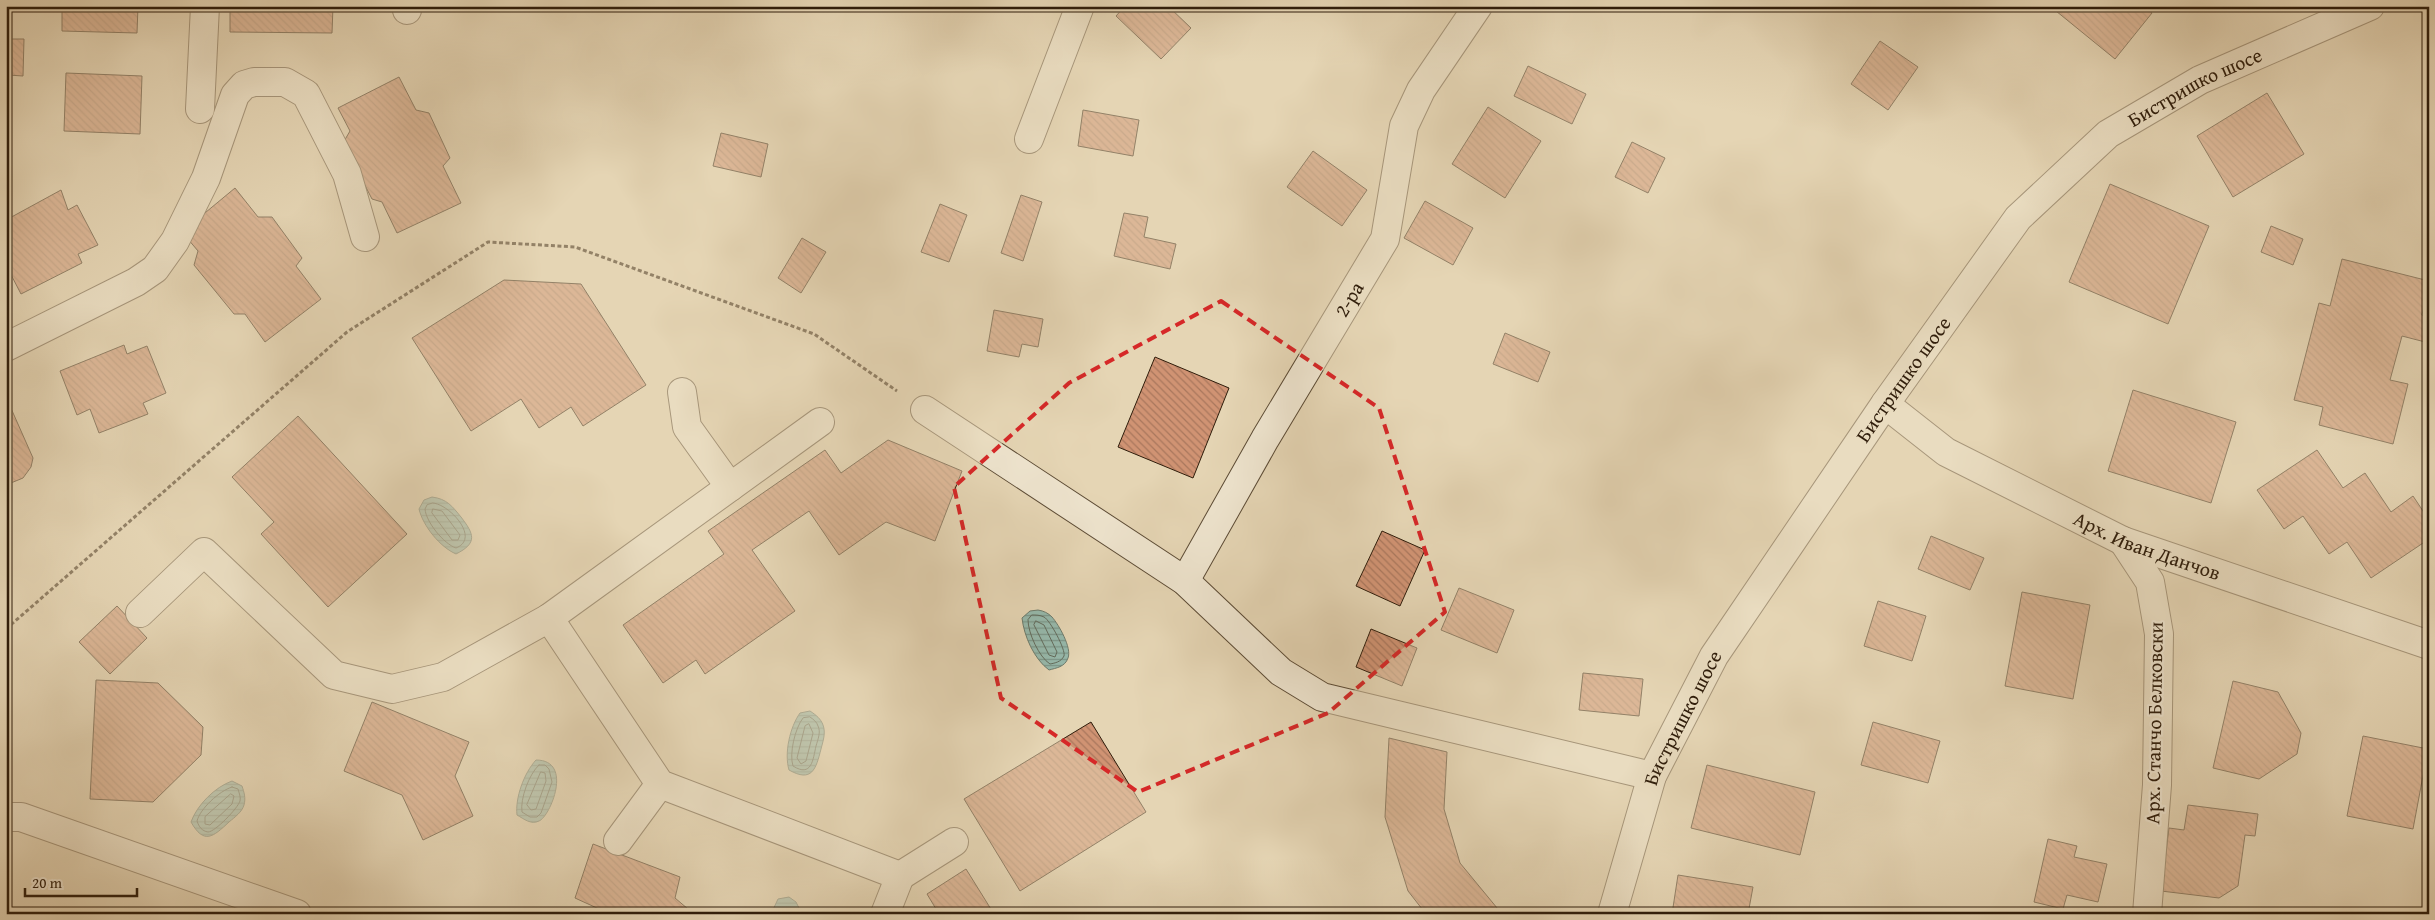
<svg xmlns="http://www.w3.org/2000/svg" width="2435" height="920" font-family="'Gentium Book Plus',serif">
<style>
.water{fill:url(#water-rules);stroke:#6d7b6c}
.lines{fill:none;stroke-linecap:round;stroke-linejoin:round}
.shore{stroke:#626b5c;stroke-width:1}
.building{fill:url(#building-back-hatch);stroke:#2f1d0b}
.minor-casing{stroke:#5c4b35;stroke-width:30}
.path{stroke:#2f1d0b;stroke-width:3;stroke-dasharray:4 2.5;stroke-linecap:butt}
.minor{stroke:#eee4ce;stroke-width:28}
.marked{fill:none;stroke:#d62828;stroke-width:4;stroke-dasharray:10 6;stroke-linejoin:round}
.labels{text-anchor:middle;stroke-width:4.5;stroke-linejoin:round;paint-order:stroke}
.street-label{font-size:20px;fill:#2f1d0b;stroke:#eee4ce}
</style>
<defs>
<pattern id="water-rules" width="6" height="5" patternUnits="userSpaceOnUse" patternTransform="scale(1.25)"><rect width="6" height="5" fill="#96b9ac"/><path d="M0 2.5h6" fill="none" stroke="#7b968a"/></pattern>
<pattern id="building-back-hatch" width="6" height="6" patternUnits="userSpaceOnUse" patternTransform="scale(1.25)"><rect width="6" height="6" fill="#d09373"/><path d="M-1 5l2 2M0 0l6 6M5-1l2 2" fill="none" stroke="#a9775d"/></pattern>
</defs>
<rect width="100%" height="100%" fill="#e5d5b4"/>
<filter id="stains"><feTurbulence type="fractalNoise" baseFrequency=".004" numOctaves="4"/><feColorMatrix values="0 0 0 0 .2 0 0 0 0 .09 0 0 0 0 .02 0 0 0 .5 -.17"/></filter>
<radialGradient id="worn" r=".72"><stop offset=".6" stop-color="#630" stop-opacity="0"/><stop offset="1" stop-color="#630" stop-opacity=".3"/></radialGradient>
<!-- water -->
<g class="water">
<path d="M432,497C447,499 452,506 461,517C474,534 478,543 456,554C440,547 423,526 419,509L424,500Z"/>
<path d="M1038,610C1044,611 1048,613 1052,617C1059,625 1072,648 1068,658C1065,667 1056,668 1049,670C1034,659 1024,636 1022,618L1030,611Z"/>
<path d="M810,711C816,715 821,719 823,725C826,733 823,741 821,749C816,769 812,783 789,770C784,753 790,727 800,713Z"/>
<path d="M536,760C574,760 550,817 539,821C531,825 524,819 517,815C515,798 524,773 536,760Z"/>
<path d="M232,781L242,786C244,792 246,798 244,805C242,812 235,817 229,822C213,837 204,845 191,822C197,805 215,787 232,781Z"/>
<polygon points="789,897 796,902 802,914 771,914 778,899"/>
</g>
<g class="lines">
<!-- shore -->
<g class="shore">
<path d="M433,503C449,504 481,538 456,548C444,544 426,522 425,509L427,505Z"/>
<polygon points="433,509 442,511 460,535 458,540 452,540 432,513"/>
<path d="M1032,615C1036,615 1040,615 1044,617C1050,620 1066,650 1064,656C1061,662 1055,663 1050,664C1039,657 1028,633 1028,620Z"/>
<polygon points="1036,621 1044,625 1057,652 1055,657 1049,655 1034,625"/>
<path d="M810,717C813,719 817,722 818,726C821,732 818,739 816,746C813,759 812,778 793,766C789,754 795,728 803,718Z"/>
<polygon points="809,724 813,733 806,761 801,764 797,758 805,726"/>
<path d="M539,765H545L549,769L552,782L541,813L537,817H530L522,812C520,799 529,774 539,765Z"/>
<polygon points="541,772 545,773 546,781 536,809 531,810 527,805"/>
<path d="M232,787L238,789C239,793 241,797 240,801C238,808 215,832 208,832C202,831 199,827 197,821C200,809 219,791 232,787Z"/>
<polygon points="231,794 234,796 232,804 210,825 205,824 205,817"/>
</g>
</g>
<!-- building -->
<g class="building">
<polygon points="62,6 138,6 137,33 62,31"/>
<polygon points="230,6 333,6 332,33 230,32"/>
<polygon points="1125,6 1168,6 1191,28 1161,59 1116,16"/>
<polygon points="2060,6 2144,6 2152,13 2115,59 2056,11"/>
<polygon points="6,39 24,39 23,76 8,75 7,107"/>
<polygon points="1880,41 1918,67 1888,110 1851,84"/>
<polygon points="1528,66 1586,94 1572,124 1514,96"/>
<polygon points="66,73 142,76 140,134 64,131"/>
<polygon points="399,77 416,110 429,113 450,158 443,166 461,203 397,233 382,202 372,199 343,143 350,131 338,108"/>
<polygon points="2267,93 2304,154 2233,197 2197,136"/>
<polygon points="1488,107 1541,141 1505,198 1452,164"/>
<polygon points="1083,110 1139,120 1133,156 1078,146"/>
<polygon points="721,133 768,144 761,177 713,166"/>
<polygon points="1632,142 1665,158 1648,193 1615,177"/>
<polygon points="1313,151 1367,190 1342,226 1287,187"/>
<polygon points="2110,184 2209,226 2168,324 2069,282"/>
<polygon points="235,188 258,217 272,217 302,258 296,266 321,299 265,342 245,314 234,314 194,265 198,251 182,232"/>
<polygon points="61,190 68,210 77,205 98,245 78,254 82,263 21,294 6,265 6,249 12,246 6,235 6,220"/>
<polygon points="1021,195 1042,202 1023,261 1001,253"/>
<polygon points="1425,201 1473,228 1453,265 1404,238"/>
<polygon points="940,204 967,215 949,262 921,252"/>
<polygon points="1124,213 1148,217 1144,237 1176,244 1170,269 1114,256"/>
<polygon points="2271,226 2303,239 2293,265 2261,252"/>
<polygon points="802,238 826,252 801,293 778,278"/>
<polygon points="2342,259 2429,281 2422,315 2429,317 2429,343 2402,336 2390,380 2408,384 2393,444 2319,425 2323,407 2294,400 2319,303 2330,306"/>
<polygon points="504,280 581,284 646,385 583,426 571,407 539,428 521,399 471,431 412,338"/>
<polygon points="994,310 1043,319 1038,347 1022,344 1019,357 987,351"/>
<polygon points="1505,333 1550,352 1538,382 1493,364"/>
<polygon points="124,345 127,354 147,346 166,393 143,403 148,414 99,433 90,409 77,415 60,371"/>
<polygon points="1155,357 1229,388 1193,478 1118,447"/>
<polygon points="2133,390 2236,422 2211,503 2108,471"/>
<polygon points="6,397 33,458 31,467 23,478 6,485"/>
<polygon points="298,416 407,534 328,607 261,534 274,522 232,477"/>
<polygon points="888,440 962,471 935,541 886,522 839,555 809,511 752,550 795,611 705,674 696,660 663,683 623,625 724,554 708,531 825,450 841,473"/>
<polygon points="2317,450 2343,488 2365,473 2391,512 2413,496 2429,520 2429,539 2371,578 2347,542 2329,554 2303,516 2284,529 2257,490"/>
<polygon points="1382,531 1425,550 1400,606 1356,586"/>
<polygon points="1931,536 1984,558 1970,590 1918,569"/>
<polygon points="1459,588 1514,610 1497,653 1441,630"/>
<polygon points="2022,592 2090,605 2073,699 2005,686"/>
<polygon points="1878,601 1926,616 1912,661 1864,646"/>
<polygon points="117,606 147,638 110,674 79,642"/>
<polygon points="1371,629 1417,648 1402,686 1356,667"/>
<polygon points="1583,673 1643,679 1639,716 1579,710"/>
<polygon points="96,680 158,683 203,727 201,755 153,802 90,799"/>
<polygon points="2233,681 2278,692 2301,733 2297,754 2259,779 2213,768"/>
<polygon points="372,702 469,742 455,776 473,816 423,840 402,795 344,771"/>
<polygon points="1091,722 1146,812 1020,891 964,799"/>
<polygon points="1873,722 1940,741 1928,783 1861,765"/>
<polygon points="2363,736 2428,749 2413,829 2347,816"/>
<polygon points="1389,738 1447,752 1444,809 1460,863 1502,914 1426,914 1408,891 1385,817"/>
<polygon points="1707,765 1815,792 1800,855 1691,828"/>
<polygon points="2188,805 2258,814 2255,836 2245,835 2238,886 2219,898 2161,891 2169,828 2184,830"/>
<polygon points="2048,839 2077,846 2074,857 2107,864 2098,902 2067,895 2063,909 2034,902"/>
<polygon points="593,844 680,877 675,898 688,909 691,914 610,914 575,898"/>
<polygon points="966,869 994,914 939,914 927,894"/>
<polygon points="1678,875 1753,887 1748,914 1672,914"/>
</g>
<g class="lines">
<defs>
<g id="minor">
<polyline points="406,6 407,10"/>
<polyline points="200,109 205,6"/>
<polyline points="1029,139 1080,6"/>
<polyline points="6,347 136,282 155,269 175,241 206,178 235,95 244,85 254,82 285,82 306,94 347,174 365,237"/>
<polyline points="682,392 687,427 730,487"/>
<path id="s1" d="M1885,404L1946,452L2123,541L2429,645"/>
<polyline points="925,410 1185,581 1281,672 1322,697 1652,776"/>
<polyline points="2123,541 2150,582 2159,634 2157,785 2147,914"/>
<path id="s2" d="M1185,581L1265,439L1385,239L1404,126L1421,90L1478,6"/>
<polyline points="140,613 204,552 334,675 392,689 443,677 549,618 820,422"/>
<polyline points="549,618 660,784 900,876 885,914"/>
<polyline points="6,817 21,817 297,914"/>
<polyline points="618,841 660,784"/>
<polyline points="900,876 954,842"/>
<path id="s3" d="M1612,914L1652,776L1714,656L1885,404L2018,218L2108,134L2200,80L2370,6"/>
</g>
</defs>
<!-- minor casing -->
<use href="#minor" class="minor-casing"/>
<!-- path -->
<polyline class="path" points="6,629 347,332 488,242 575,247 814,334 897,391"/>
<!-- minor -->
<use href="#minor" class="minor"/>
</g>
<!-- marked area -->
<path d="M0 0H2435V920H0ZM1221,301L1379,408L1445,612L1328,713L1138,792L1001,698L954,487L1069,383Z" fill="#e5d5b4" fill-opacity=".55" fill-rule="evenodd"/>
<path class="marked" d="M1221,301L1379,408L1445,612L1328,713L1138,792L1001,698L954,487L1069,383Z"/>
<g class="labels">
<!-- street labels -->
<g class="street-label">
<text dy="7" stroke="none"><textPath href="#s3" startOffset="1034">Бистришко шосе</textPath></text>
<text dy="7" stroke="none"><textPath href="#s2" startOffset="326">2-ра</textPath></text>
<text dy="7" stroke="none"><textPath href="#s3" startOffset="614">Бистришко шосе</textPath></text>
<text dy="7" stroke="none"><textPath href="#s1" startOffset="300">Арх. Иван Данчов</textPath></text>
<text dy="7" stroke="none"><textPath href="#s3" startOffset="209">Бистришко шосе</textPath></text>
<text transform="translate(2154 723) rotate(-89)" y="7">Арх. Станчо Белковски</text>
</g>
</g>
<!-- margin -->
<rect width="2435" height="920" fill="none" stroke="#e5d5b4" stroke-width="25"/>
<rect x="8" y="8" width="2420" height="905" fill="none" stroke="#2f1d0b" stroke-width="2.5"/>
<rect x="12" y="12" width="2410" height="895" fill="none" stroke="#2f1d0b"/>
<!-- scale -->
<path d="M25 888v8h112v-8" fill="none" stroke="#2f1d0b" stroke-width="2.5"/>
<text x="32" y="888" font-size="15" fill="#2f1d0b" stroke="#eee4ce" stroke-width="4" paint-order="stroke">20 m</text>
<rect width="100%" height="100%" filter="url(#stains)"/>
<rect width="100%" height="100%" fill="url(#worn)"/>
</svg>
